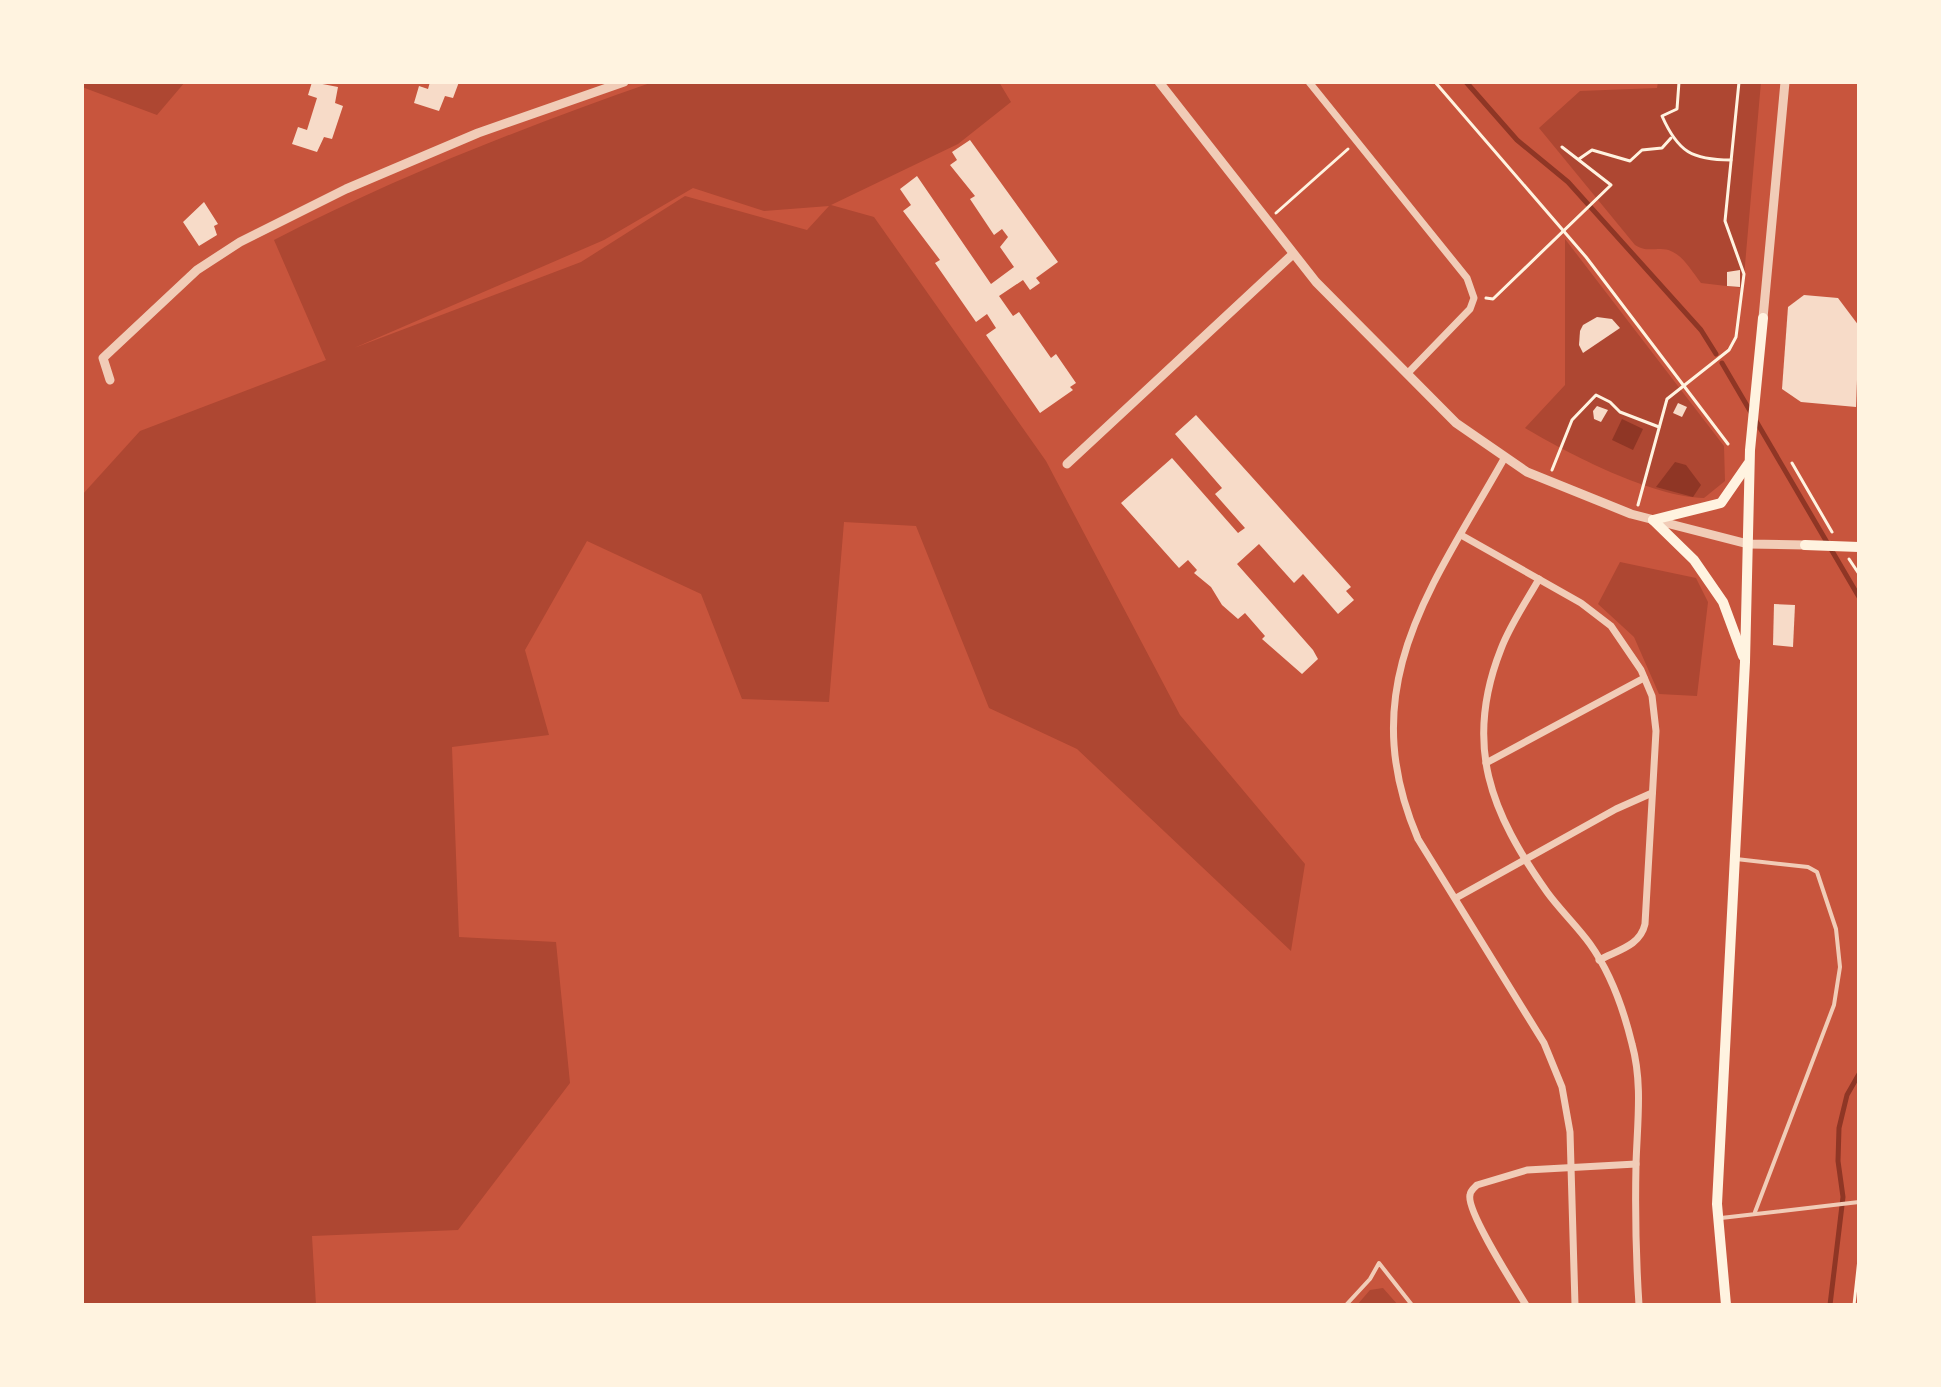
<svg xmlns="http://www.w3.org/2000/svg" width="1941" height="1387" font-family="Roboto,sans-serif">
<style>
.green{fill:#ae4732;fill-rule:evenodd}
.water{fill:#8f3625}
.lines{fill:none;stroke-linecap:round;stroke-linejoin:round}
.stream{stroke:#8f3625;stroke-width:5}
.building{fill:#f7dbc8}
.path{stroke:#fff3e0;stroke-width:3}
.service{stroke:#f1ccb7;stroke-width:4}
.minor{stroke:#f1ccb7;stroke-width:7}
.tertiary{stroke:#f1ccb7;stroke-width:9}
.secondary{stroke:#fff3e0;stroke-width:10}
</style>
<rect width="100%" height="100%" fill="#c8553d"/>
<!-- green -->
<g class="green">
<polygon points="82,82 185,82 157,115 82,87"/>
<path d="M653,82H999L1011,102L958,144L831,205L874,217L1046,461L1180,715L1305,864L1291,951L1077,749L989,708L916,526L844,522L829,702L742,699L701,594L587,541L525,650L549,735L452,747L459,937L556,942L570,1083L458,1230L312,1236L316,1305H82V495L140,431L326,360L274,240C396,177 524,127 653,82ZM693,188L764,211L829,206L807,230L685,196L581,262L354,348L604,240Z"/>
<path d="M1658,82H1761L1743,288L1701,283C1690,269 1680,249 1661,249C1650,249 1645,251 1635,245L1539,128L1580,91L1657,88Z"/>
<path d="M1565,239L1724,446L1725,481L1704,498C1652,497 1569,454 1525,428L1565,385Z"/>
<polygon points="1620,562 1696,578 1708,602 1697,696 1659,694 1634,637 1598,604"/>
<polygon points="1383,1288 1398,1305 1357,1305 1370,1290"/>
</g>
<!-- water -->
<g class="water">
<polygon points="1622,419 1643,429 1633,450 1612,440"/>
<polygon points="1675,462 1686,465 1701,485 1693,497 1656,487"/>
</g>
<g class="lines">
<!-- stream -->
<g class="stream">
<polyline points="1466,82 1517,140 1568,182 1701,330 1716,354"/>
<polyline points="1722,363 1859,597"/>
<polyline points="1830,1305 1843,1197 1838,1161 1839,1128 1847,1095 1859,1074"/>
</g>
</g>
<!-- building -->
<g class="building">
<polygon points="312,82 338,87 335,103 343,106 332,139 324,137 317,152 292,144 298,127 307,130 317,98 308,95"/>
<polygon points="430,82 459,82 453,98 445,96 439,111 414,103 419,86 428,89"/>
<polygon points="970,140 1058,262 1036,278 1040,283 1030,290 1023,280 999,296 1013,316 1019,312 1051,358 1056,354 1076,383 1070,387 1073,390 1040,413 986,335 996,328 987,314 976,322 935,263 940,260 903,211 911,205 900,189 917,176 991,284 1014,267 1000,247 1008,237 1002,229 994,235 970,199 975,196 950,165 957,160 952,152"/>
<polygon points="204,202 218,224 214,226 217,235 199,246 183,222"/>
<polygon points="1740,270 1740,287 1727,286 1727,272"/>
<polygon points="1804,295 1838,298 1859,326 1856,407 1801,402 1782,389 1788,307"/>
<polygon points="1597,317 1612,319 1620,328 1583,353 1579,345 1580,331 1583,325"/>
<polygon points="1678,403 1687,407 1682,417 1673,413"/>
<polygon points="1597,406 1608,410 1601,422 1594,419 1593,411"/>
<polygon points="1196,415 1351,587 1346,591 1354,600 1338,614 1303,574 1294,583 1259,544 1237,564 1313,650 1318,659 1302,674 1262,639 1265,636 1245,613 1238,619 1222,605 1211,587 1194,573 1197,570 1188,560 1179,568 1121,503 1172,458 1238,533 1245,528 1215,494 1222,488 1175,434"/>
<polygon points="1774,604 1795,605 1793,647 1773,645"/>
</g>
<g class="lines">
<!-- path -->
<g class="path">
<polyline points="1435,82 1586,257 1728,444"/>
<path d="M1679,82L1677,109L1662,116C1678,152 1692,160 1731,160"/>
<polyline points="1579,159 1592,150 1630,161 1642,150 1662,148 1671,138"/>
<polyline points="1276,213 1348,149"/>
<polyline points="1486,298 1493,299 1611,185 1562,147"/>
<polyline points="1792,463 1832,532"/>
<polyline points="1552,470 1572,420 1596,395 1610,402 1620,412 1659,427"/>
<polyline points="1638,505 1667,399 1729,350 1736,337 1744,274 1725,221 1739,82"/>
<polyline points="1849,559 1859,574"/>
<polyline points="1854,1305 1859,1259"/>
</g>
<!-- service -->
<g class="service">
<polyline points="1736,859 1808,867 1817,872 1836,929 1840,967 1834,1005 1755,1212"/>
<polyline points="1721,1218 1859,1202"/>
<polyline points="1346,1305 1370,1279 1379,1263 1412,1305"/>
</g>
<!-- minor -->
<g class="minor">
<polyline points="1309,82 1467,278 1474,298 1470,309 1407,374"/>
<path d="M1505,457C1432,587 1352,685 1418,839L1544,1043L1562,1087L1570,1132L1575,1305"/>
<path d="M1461,535L1581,603L1611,626L1641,670L1652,696L1656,731L1645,924C1640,946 1618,950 1599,960"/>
<path d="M1539,579C1526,602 1510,625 1501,649C1463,745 1491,813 1547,892C1560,910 1577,926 1590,944C1610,972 1624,1011 1632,1044C1643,1084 1637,1125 1636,1165C1635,1212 1636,1259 1639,1305"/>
<polyline points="1486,763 1644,678"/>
<polyline points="1456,898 1616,809 1652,793"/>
<path d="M1526,1305C1515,1287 1466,1211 1470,1195C1470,1191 1475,1187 1477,1185L1527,1170L1636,1164"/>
</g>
<!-- tertiary -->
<g class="tertiary">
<polyline points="1159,82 1316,282 1456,423 1527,472 1631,514 1748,544 1805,545"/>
<polyline points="1763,318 1785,82"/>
<polyline points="110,380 103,358 197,270 240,242 346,189 478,133 624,82"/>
<polyline points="1067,464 1293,254"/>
</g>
<!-- secondary -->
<g class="secondary">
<polyline points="1653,520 1694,560 1723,602 1743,656"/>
<polyline points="1653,520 1721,503 1748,464"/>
<polyline points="1805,545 1859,547"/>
<polyline points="1726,1305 1717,1204 1745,662 1750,450 1763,318"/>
</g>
</g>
<!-- border -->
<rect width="1941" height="1387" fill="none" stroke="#fff3e0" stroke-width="168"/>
</svg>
